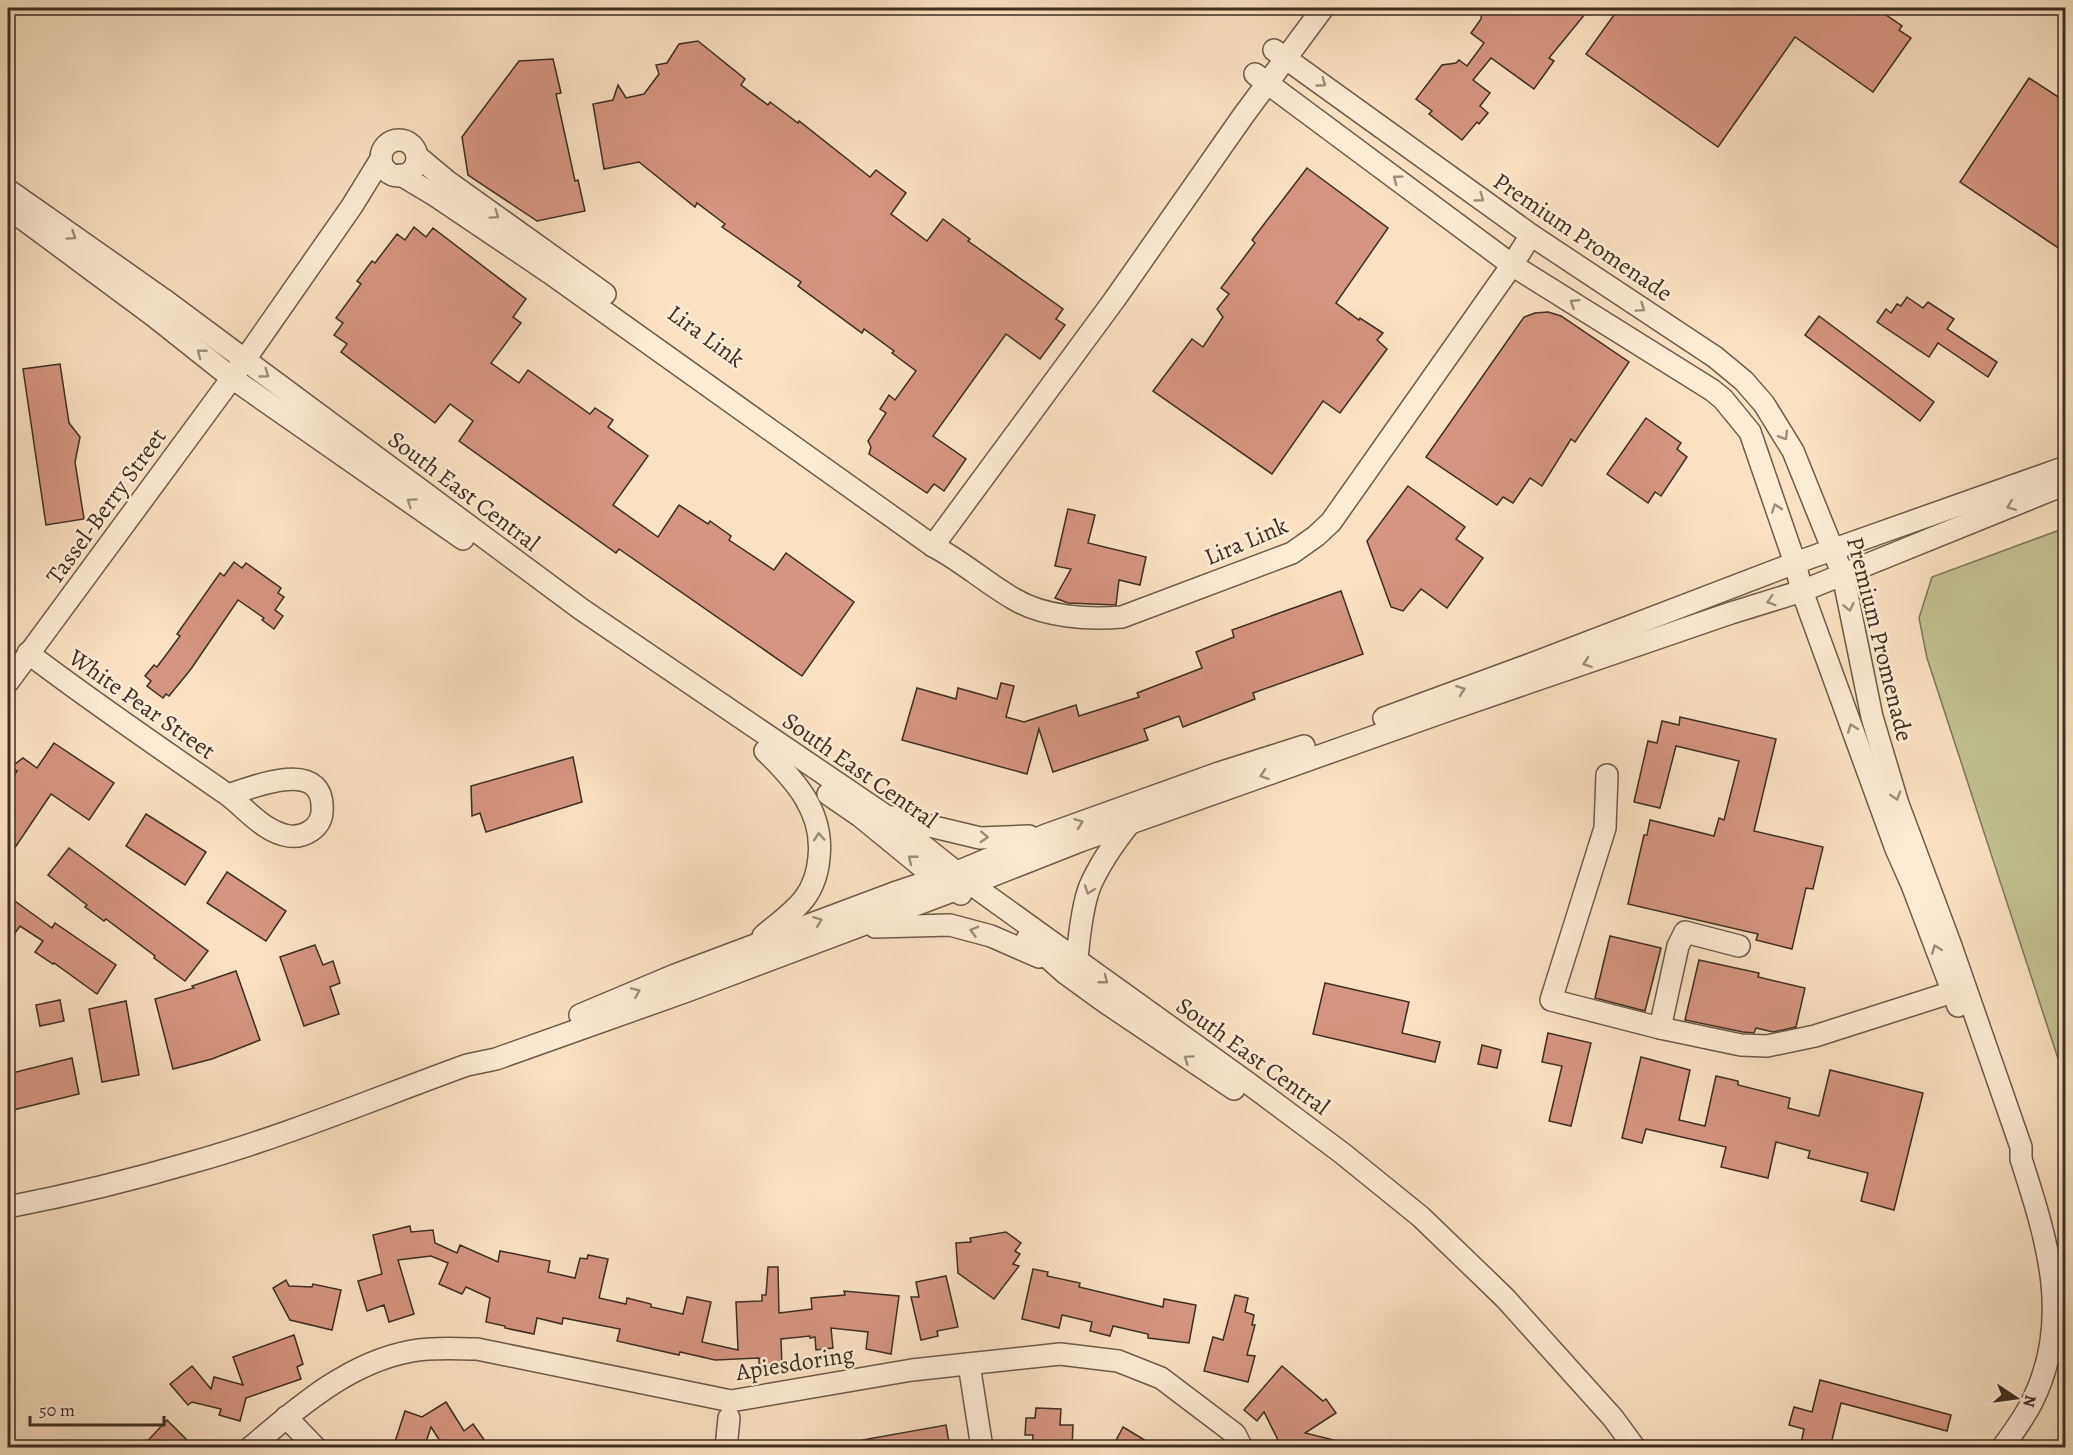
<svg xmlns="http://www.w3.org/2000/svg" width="2073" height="1455" font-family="Alegreya,serif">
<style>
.green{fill:#c2c290;stroke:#80785a;stroke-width:1.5}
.building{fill:#d6957e;stroke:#3d2e23;stroke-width:1.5}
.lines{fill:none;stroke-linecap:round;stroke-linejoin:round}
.minor-casing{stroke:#6c5b4a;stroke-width:24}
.minor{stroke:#fcecd6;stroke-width:21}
.oneway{stroke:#9c8d7c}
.labels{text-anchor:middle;stroke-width:5;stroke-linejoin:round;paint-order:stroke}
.street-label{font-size:24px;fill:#3d2e23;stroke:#fcecd6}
</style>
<rect width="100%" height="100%" fill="#fae2c0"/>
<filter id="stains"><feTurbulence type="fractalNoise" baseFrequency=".00333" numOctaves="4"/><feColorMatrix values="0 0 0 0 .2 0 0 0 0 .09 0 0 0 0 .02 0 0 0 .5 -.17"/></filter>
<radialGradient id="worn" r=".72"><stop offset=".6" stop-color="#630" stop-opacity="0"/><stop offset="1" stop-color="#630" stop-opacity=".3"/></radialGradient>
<!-- green -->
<polygon class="green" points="2065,528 2066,528 2065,1080 1927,658 1919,618 1932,577"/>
<!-- building -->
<g class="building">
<polygon points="1482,8 1590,8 1549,58 1554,61 1534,89 1491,58 1473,80 1490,93 1480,106 1488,113 1479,124 1477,122 1462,140 1429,114 1432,111 1416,99 1442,65 1456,63 1459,60 1467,66 1484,43 1471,33 1481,19"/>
<polygon points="1619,8 1876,8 1902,26 1899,30 1911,38 1873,92 1795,37 1718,147 1586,54"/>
<polygon points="698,41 745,79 741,85 768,105 770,102 798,123 799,121 870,177 876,170 906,193 891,214 927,241 943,219 970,239 968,241 1063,309 1056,319 1065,325 1040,359 1006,334 933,436 966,459 944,491 934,484 927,493 869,454 871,447 868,441 886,413 880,409 889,395 895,400 916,371 892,353 894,351 864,329 862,333 798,286 801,282 722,227 725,224 697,203 695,207 639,162 604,169 593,104 613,100 618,85 626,98 644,94 659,74 656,65 667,63 679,44"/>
<polygon points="553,59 561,93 556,94 575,181 578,180 585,211 537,221 468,175 462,137 519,61"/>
<polygon points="2029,78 2066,102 2066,253 1960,182"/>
<polygon points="1307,168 1388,228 1336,303 1359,320 1360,318 1383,333 1377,340 1387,349 1340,413 1323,401 1272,474 1153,391 1192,339 1203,347 1223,317 1217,309 1229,294 1221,288 1255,243 1252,240"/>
<polygon points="414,227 426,237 433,228 526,299 513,317 521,323 491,363 519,383 528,370 590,414 595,408 613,420 608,427 648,456 613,505 658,537 679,505 708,524 710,521 731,536 729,540 774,570 786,553 854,602 802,676 619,549 616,553 459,441 473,421 450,404 435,423 341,352 347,344 334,335 343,323 336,318 361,284 357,281 372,261 375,263 397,234 405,240"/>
<polygon points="1907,297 1923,308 1928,302 1954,319 1947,329 1997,362 1988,377 1938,343 1929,357 1877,322 1886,309 1891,313 1897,304 1901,306"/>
<polygon points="1548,312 1561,316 1629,362 1575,442 1571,439 1542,486 1530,478 1513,503 1503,497 1497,505 1426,457 1524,317 1535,313"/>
<polygon points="1819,316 1934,402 1920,421 1805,335"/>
<polygon points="60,364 69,423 80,437 75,462 84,519 46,525 23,369"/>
<polygon points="1646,418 1681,443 1677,449 1687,457 1661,496 1655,492 1648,503 1607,474"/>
<polygon points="1408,486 1465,527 1456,539 1483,558 1447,608 1421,589 1403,611 1391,607 1367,541"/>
<polygon points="1068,509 1095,515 1088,543 1146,557 1140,585 1119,580 1116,605 1068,603 1055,598 1071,569 1055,566"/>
<polygon points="234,562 242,568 246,563 281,588 278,593 284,597 275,610 283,616 274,629 262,620 264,618 238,600 191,669 169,696 166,694 163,698 147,686 151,681 145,676 154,665 157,667 169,651 180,636 177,634 220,573 224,576"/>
<polygon points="1341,591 1363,654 1253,693 1255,699 1183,727 1179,716 1144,729 1148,740 1053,772 1039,729 1027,774 902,740 917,688 956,699 958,688 997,699 1001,683 1014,686 1006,717 1024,722 1076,705 1079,716 1139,697 1137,693 1202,668 1196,652 1234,637 1232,630"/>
<polygon points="1680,717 1776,739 1754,831 1823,847 1813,889 1806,888 1792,949 1756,940 1758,934 1628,904 1644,835 1647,835 1650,820 1714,836 1719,818 1724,820 1739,761 1676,746 1660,808 1634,802 1648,741 1657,743 1662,721 1679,725"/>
<polygon points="54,743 114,783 89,820 51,794 8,858 8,822 15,811 8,806 8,785 17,771 11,767 23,758 37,768"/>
<polygon points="573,757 582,802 486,832 480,813 472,816 471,786"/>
<polygon points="146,814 206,852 185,885 126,846"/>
<polygon points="69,848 208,951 185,981 154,958 155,956 106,919 104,921 85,907 87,905 48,875"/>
<polygon points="227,872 286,911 266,941 207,903"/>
<polygon points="8,896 52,928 55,923 116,965 97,994 54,963 53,964 35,952 43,941 20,926 8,943"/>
<polygon points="1610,936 1661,948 1645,1011 1595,998"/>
<polygon points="315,945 323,965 333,961 340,983 330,987 339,1014 304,1026 280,957"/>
<polygon points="1699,960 1759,973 1758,977 1805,988 1796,1027 1773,1032 1756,1028 1754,1033 1743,1032 1685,1020"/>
<polygon points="236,971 260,1040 212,1059 173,1069 155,999 194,988 192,986"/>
<polygon points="1325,983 1409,1002 1402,1033 1440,1042 1435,1062 1313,1034"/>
<polygon points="60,1000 64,1021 40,1026 36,1005"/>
<polygon points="126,1001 139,1075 102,1082 89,1009"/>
<polygon points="1548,1033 1591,1043 1571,1126 1549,1121 1562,1066 1542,1062"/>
<polygon points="1482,1045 1501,1050 1497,1068 1478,1064"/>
<polygon points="1641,1057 1690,1070 1679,1120 1705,1126 1716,1076 1738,1081 1738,1085 1790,1098 1788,1108 1819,1116 1830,1070 1923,1093 1894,1210 1861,1201 1868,1173 1808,1158 1810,1151 1776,1142 1768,1178 1721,1167 1726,1147 1646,1129 1642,1143 1622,1138"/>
<polygon points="72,1058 79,1094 13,1110 8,1085 8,1074"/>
<polygon points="410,1226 411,1232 433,1230 435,1243 457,1253 460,1245 498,1262 500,1251 550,1261 548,1272 575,1278 580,1258 587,1259 588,1255 608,1259 599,1298 626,1304 627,1298 651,1304 651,1307 683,1314 687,1297 711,1302 702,1342 738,1350 736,1302 762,1301 762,1295 766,1295 768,1267 778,1267 779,1313 812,1309 811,1298 845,1295 844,1291 899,1296 891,1354 866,1349 868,1332 831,1328 833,1348 816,1350 815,1337 810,1338 810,1336 781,1339 782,1367 759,1368 759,1358 715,1360 680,1352 679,1355 617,1341 620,1329 563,1318 562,1324 537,1318 534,1334 505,1328 505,1326 486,1322 490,1298 466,1287 462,1294 439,1284 448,1263 431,1256 398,1260 414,1314 389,1322 384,1305 367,1311 358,1281 382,1274 373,1235"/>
<polygon points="1006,1232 1021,1243 1015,1251 1020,1254 1013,1264 1019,1266 994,1299 958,1273 956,1243 971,1242 970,1238"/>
<polygon points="1033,1269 1048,1272 1047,1276 1080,1283 1079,1287 1163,1307 1164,1299 1196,1305 1189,1343 1148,1338 1148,1334 1113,1326 1110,1336 1090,1331 1092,1322 1062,1315 1059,1328 1022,1319"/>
<polygon points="946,1276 958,1327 937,1331 938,1336 921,1340 911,1297 919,1297 916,1282"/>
<polygon points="286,1280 289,1286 312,1287 313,1284 341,1290 332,1330 290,1320 273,1288"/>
<polygon points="1235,1295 1248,1298 1245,1312 1254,1315 1252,1325 1255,1325 1247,1355 1255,1356 1248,1382 1204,1371 1213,1337 1223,1340"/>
<polygon points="294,1335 303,1364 297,1367 301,1379 246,1398 240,1421 219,1415 221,1409 192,1402 188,1405 170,1384 192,1366 211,1389 214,1377 243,1385 233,1357"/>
<polygon points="1282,1366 1323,1401 1326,1399 1336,1413 1305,1433 1342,1442 1341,1448 1282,1448 1264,1412 1257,1421 1244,1410"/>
<polygon points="1820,1380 1951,1415 1947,1431 1841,1403 1830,1448 1800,1448 1804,1429 1789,1425 1794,1407 1812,1412"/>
<polygon points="446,1402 464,1431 473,1424 490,1448 448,1448 442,1440 440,1441 431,1427 424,1448 393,1448 405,1411 422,1417"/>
<polygon points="1036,1408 1061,1409 1060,1425 1073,1425 1072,1448 1032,1448 1033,1435 1025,1435 1026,1418 1035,1418"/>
<polygon points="167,1420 195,1448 141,1448"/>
<polygon points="946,1425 950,1448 863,1448 862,1440"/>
<polygon points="1123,1427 1158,1448 1112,1448"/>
</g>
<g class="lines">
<defs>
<g id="minor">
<path d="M1274,50L1531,235L1715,357L1744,381L1764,404L1793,451L1843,575L1872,717L1898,804L1951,946L2021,1147V1159C2047,1240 2073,1320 2032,1402C2024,1418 2013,1433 2002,1448"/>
<polyline points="1255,74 1512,265 1712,390 1723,399 1750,432 1795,563 1802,591 1896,849 1912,885 1958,1006"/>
<circle cx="399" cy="158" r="18"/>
<polyline points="417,156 447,181 605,294"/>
<polyline points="401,175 436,196 550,273 933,546 1115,299 1243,116 1323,8"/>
<polyline points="8,190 163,299 581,609 886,816 971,884 1248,1083 1342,1153 1421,1217 1505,1298 1613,1418 1635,1448"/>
<polyline points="11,210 154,316 232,378 463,539"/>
<path d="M933,546C962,561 986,583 1014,599C1044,617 1088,620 1122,617L1292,553L1316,536L1331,522L1512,265L1531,235"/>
<path d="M28,653C92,702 159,747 225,793C245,807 263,832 289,836C304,838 321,828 322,812C326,757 256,786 228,795"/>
<polyline points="8,682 232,378 352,206 381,159"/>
<polyline points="1384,718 1531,664 1795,563 2066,467"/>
<polyline points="1607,775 1605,828 1551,1000 1660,1028 1741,1045 1767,1046 1815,1036 1965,988"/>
<polyline points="828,794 860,816 937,879 961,894"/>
<polyline points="892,817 980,838 1029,836"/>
<polyline points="875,927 950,925 991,936 1039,957"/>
<path d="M763,936C777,924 792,914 804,899C813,887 818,872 819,857C824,812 795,780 765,751"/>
<polyline points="1027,939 1065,973 1105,1002 1234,1089"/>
<path d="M1077,959C1079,937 1082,906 1090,886C1100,863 1114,843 1130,823"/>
<polyline points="580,1015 675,975 894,893 957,872 1046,835 1219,773 1304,746"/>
<polyline points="1660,1028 1678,946 1685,932 1739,946"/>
<path d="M8,1207C70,1195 132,1180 193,1162C286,1136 376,1098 467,1065L496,1059L687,991L971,884L1080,841L1446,711L1731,613L1802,591L2066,484"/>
<polyline points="969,1364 982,1448"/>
<polyline points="286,1417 316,1448"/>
<path d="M250,1448C297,1408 349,1362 412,1351C434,1347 456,1349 477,1349L731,1401L912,1370L1060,1354L1118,1361L1161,1378L1235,1434L1242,1448"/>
<polyline points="726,1448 729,1418"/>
</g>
</defs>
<!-- minor casing -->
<use href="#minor" class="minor-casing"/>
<!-- minor -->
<use href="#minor" class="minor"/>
</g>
<!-- one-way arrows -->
<defs><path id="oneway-chevron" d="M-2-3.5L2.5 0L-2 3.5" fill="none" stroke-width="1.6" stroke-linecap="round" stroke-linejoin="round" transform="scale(1.5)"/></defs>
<g class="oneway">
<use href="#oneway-chevron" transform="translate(1322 83) rotate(36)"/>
<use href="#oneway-chevron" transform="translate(1397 179) rotate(-143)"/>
<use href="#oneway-chevron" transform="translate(1480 198) rotate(36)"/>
<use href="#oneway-chevron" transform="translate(495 215) rotate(35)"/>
<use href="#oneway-chevron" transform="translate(72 236) rotate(34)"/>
<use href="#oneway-chevron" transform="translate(1574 303) rotate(-148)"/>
<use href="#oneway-chevron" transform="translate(1641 308) rotate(34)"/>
<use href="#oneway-chevron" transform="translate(201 353) rotate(-142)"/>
<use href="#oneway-chevron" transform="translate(265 374) rotate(36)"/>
<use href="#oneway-chevron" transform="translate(1784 436) rotate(58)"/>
<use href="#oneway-chevron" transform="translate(411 502) rotate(-145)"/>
<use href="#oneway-chevron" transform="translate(2011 506) rotate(158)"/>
<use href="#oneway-chevron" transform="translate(1776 508) rotate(-109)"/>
<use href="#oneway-chevron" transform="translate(1771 601) rotate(163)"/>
<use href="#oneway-chevron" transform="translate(1849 607) rotate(78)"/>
<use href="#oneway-chevron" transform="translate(1587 663) rotate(161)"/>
<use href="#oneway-chevron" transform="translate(1461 690) rotate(-20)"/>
<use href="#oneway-chevron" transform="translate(1852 728) rotate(-110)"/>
<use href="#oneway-chevron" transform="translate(1264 775) rotate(161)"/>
<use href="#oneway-chevron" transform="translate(1896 796) rotate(73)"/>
<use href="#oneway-chevron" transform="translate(1079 823) rotate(-20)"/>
<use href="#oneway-chevron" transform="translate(819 837) rotate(-94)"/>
<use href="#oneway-chevron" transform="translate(984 837) rotate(3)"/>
<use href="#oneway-chevron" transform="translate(912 859) rotate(-141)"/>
<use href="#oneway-chevron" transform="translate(1089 890) rotate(110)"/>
<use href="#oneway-chevron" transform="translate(818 921) rotate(-21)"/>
<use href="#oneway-chevron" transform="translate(974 931) rotate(-165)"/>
<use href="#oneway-chevron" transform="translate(1936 949) rotate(-110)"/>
<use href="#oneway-chevron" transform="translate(1104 980) rotate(38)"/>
<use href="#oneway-chevron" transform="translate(636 992) rotate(-23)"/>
<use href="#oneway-chevron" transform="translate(1188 1059) rotate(-145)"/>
</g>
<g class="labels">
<!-- street labels -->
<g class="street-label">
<text transform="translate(1583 237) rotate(34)" y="8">Premium Promenade</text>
<text transform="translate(706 336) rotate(36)" y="8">Lira Link</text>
<text transform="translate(464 491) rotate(37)" y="8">South East Central</text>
<text transform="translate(106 506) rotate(-54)" y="8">Tassel-Berry Street</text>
<text transform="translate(1246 541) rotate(-23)" y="8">Lira Link</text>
<text transform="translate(1880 639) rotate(76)" y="8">Premium Promenade</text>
<text transform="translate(142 704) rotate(35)" y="8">White Pear Street</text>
<text transform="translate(860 770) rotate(35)" y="8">South East Central</text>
<text transform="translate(1253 1056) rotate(36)" y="8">South East Central</text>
<text transform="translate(795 1363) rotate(-9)" y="8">Apiesdoring</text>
</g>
</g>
<!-- margin -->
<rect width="2073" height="1455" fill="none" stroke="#fae2c0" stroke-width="30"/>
<rect x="9" y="9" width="2055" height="1437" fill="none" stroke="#3d2e23" stroke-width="3"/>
<rect x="15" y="15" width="2043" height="1425" fill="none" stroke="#3d2e23" stroke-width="1.5"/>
<!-- north arrow -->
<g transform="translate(2016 1398) rotate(103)" stroke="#fcecd6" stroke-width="4.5" paint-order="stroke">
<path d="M0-4.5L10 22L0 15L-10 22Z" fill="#3d2e23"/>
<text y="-9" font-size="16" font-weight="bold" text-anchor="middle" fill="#3d2e23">N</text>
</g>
<!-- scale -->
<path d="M30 1416v9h134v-9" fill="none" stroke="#3d2e23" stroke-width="3"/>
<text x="39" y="1416" font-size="18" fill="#3d2e23" stroke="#fcecd6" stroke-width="4.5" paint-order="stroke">50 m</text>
<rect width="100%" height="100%" filter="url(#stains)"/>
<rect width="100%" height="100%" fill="url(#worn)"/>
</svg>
